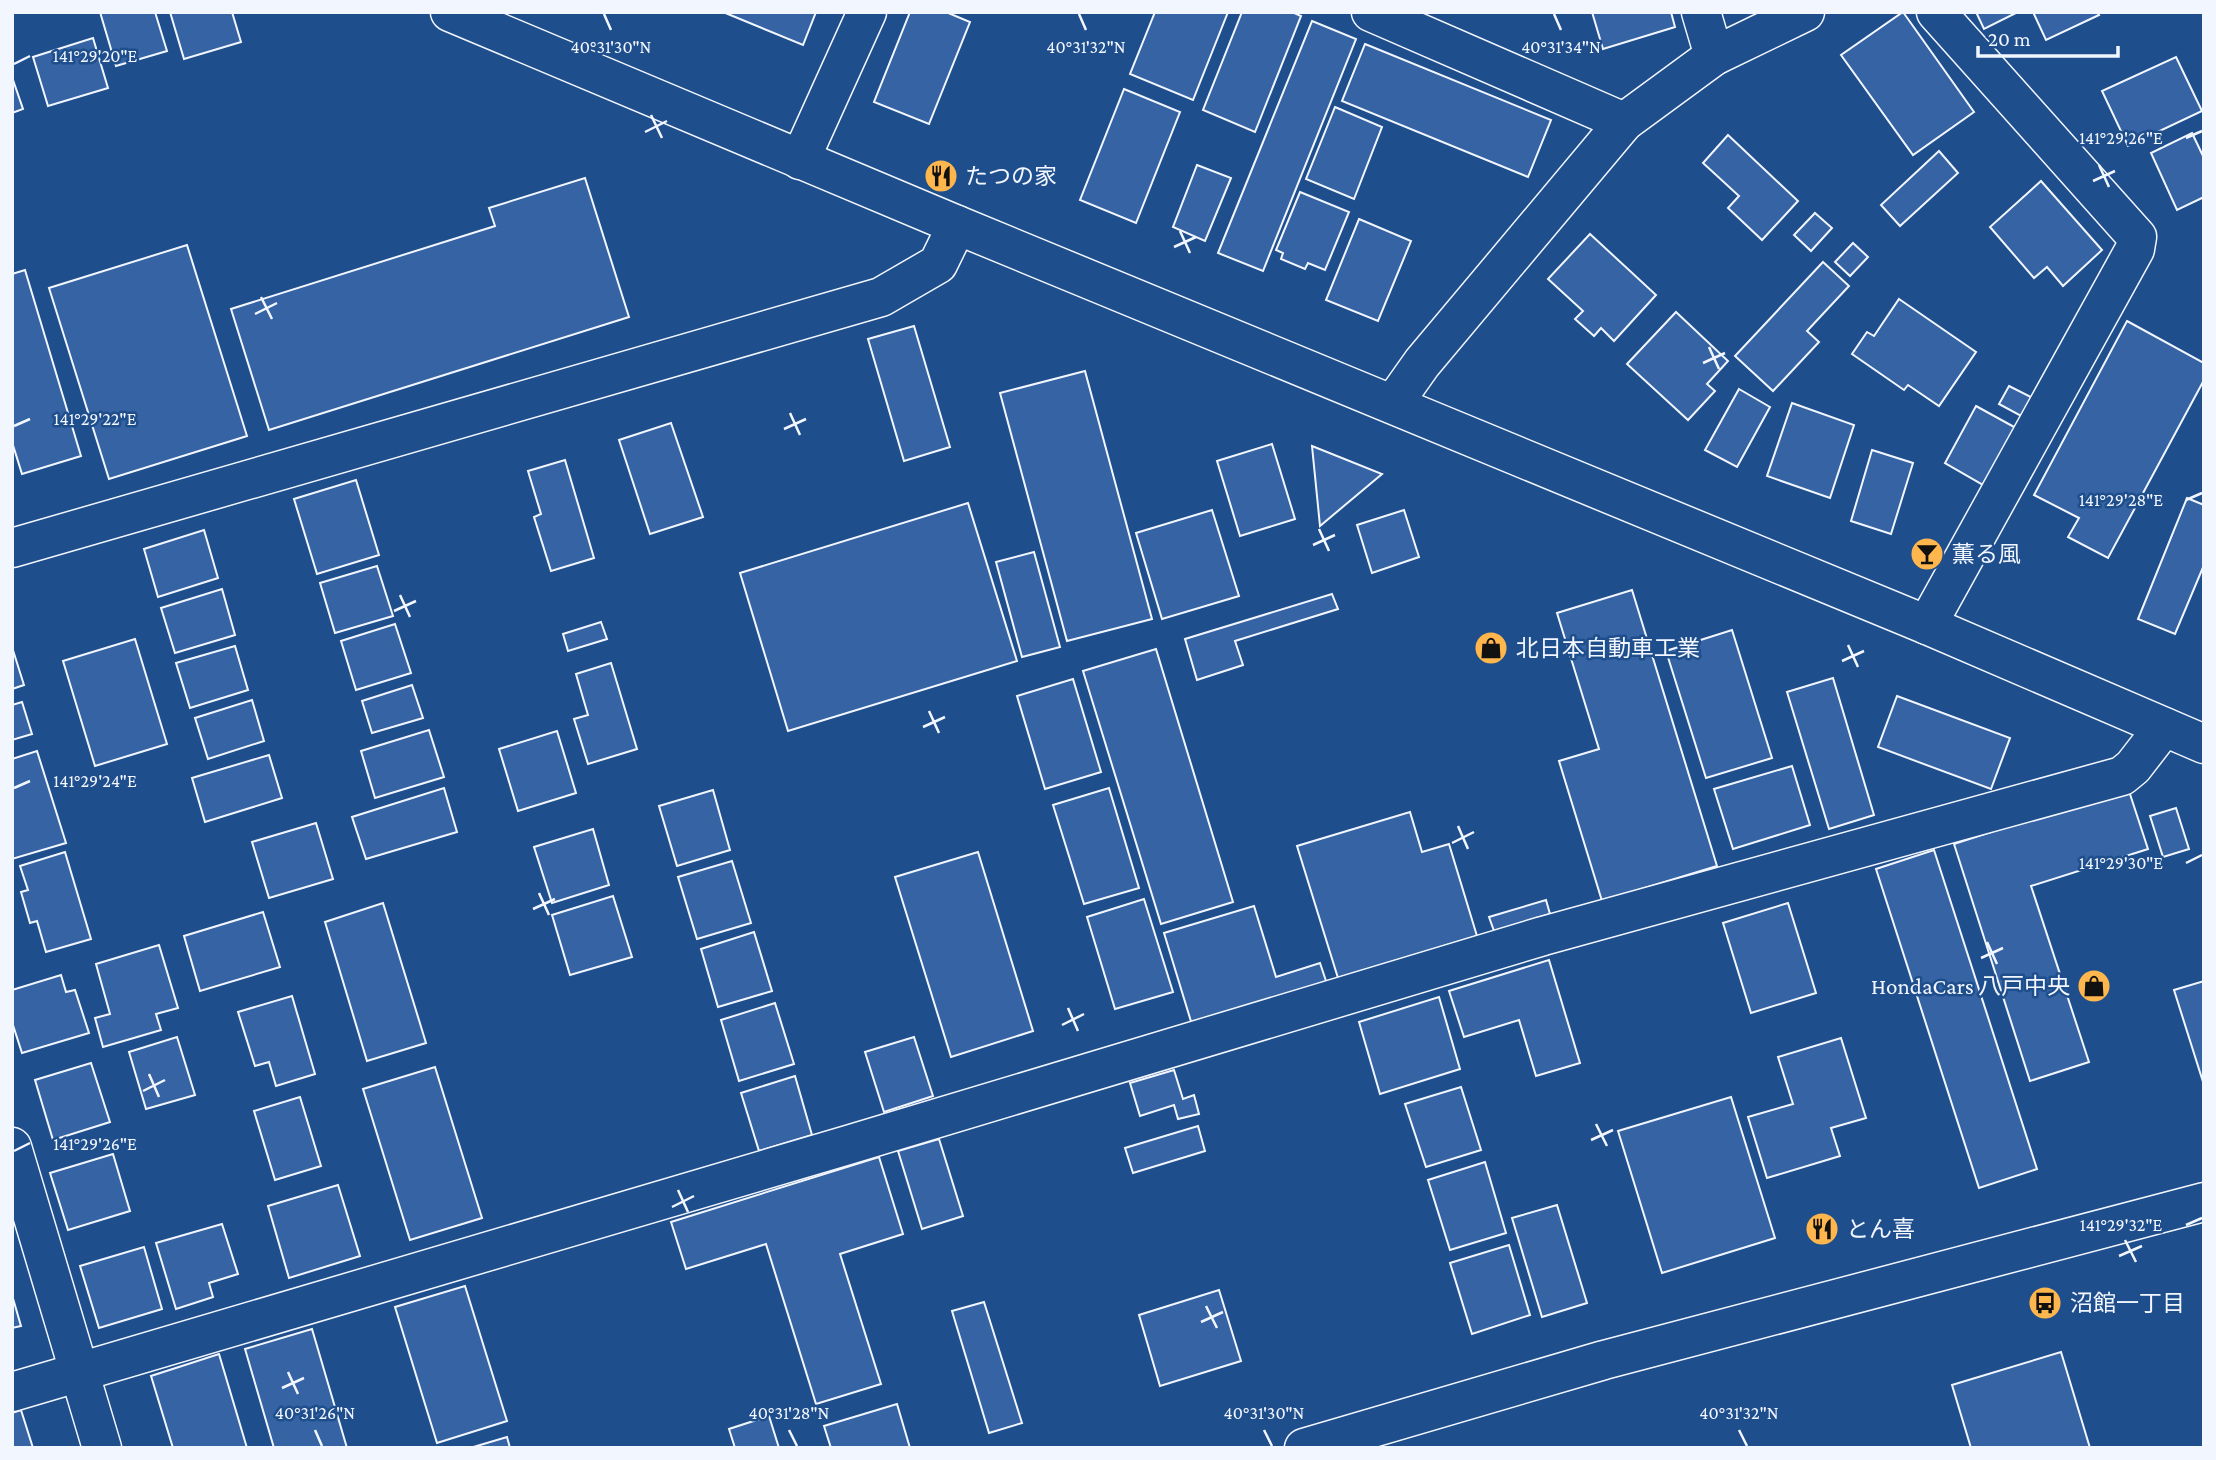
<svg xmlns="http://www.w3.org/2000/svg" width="2216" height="1460" font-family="'Crimson Pro','Noto Sans JP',serif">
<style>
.building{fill:#3563a3;stroke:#f2f6ff;stroke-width:2}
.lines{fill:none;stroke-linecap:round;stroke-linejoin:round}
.minor-casing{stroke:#f2f6ff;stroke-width:41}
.tertiary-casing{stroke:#f2f6ff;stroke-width:41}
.minor{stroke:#1f4e8c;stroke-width:38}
.tertiary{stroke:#1f4e8c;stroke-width:38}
.ticks{fill:none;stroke:#f2f6ff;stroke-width:2.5}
.labels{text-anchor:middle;stroke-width:5;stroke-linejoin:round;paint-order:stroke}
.poi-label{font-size:23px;fill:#f2f6ff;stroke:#1f4e8c;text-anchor:start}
.ticks-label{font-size:18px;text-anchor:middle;fill:#f2f6ff;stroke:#1f4e8c;stroke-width:5;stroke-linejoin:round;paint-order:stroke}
</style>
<rect width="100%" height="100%" fill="#1f4e8c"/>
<!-- building -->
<g class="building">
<polygon points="100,12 155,12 167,51 116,66"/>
<polygon points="170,12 232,12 241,42 184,59"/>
<polygon points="723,12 816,12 803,45"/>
<polygon points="910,12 946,12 970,22 929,124 874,102"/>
<polygon points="1155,12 1228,12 1193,100 1130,74"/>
<polygon points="1242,12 1292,12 1301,16 1255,132 1203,110"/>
<polygon points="1592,12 1671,12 1675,27 1603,49"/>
<polygon points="1903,12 1974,112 1913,155 1841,55"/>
<polygon points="1976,12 2015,12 2016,13 1984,29"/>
<polygon points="2033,12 2097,12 2099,15 2046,40"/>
<polygon points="1312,21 1356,39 1263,271 1218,253"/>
<polygon points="93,38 108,88 48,106 33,57"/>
<polygon points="1365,44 1551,120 1528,177 1342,101"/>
<polygon points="2176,57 2202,111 2128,146 2102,91"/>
<polygon points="12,77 23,109 12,113"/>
<polygon points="1124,89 1180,112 1136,223 1080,200"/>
<polygon points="1335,107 1382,127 1354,199 1306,179"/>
<polygon points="2192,133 2204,158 2204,197 2177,210 2151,153"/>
<polygon points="1728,135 1798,201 1762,240 1728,208 1739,196 1703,163"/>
<polygon points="1939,151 1958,173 1900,226 1881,205"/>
<polygon points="1197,165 1231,178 1205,241 1173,227"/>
<polygon points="585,178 629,317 269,430 231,309 495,226 489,208"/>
<polygon points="2041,181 2102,250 2063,286 2047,267 2034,278 1990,227"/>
<polygon points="1300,192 1349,212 1325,270 1308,263 1305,269 1281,259 1283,253 1276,250"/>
<polygon points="1815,213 1832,228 1811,251 1794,235"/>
<polygon points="1359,219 1411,241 1378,321 1326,300"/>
<polygon points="1590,234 1656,295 1614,341 1601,328 1594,336 1575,319 1583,311 1548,279"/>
<polygon points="1853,243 1868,257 1850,276 1835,262"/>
<polygon points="187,245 247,436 109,479 49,288"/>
<polygon points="1823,262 1849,286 1807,331 1819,342 1773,391 1735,356"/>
<polygon points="25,270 81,456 22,474 12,442 12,274"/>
<polygon points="1899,299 1976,352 1939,406 1908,385 1904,390 1852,354 1867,332 1874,336"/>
<polygon points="1676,312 1728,361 1707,384 1715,391 1688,420 1627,364"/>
<polygon points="2127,321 2204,363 2204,380 2108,558 2068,537 2079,518 2034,495"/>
<polygon points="914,326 950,447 904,461 868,339"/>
<polygon points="1085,371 1152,619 1067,641 1000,393"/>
<polygon points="2009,386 2033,398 2023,417 1999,404"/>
<polygon points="1739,389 1770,407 1737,467 1705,450"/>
<polygon points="1792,403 1854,425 1830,498 1767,476"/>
<polygon points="1976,406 2016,428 1985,486 1945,463"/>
<polygon points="671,423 703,517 650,534 619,440"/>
<polygon points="1272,444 1295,519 1240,536 1217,461"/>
<polygon points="1312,446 1382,474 1320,526"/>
<polygon points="1872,450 1913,463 1891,534 1851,521"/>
<polygon points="565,460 594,558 551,571 534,517 541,514 528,471"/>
<polygon points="356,480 379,555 317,574 294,499"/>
<polygon points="2187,498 2204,505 2204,565 2175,634 2138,619"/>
<polygon points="968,503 1017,661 788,731 740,573"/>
<polygon points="1212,510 1239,596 1162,619 1136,533"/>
<polygon points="1404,510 1419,557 1372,573 1357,525"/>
<polygon points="204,530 218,578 158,597 144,549"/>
<polygon points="1034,552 1060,647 1022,657 996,562"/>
<polygon points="377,566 393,616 335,633 320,583"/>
<polygon points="222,589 235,635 175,653 161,608"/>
<polygon points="1632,590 1717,866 1602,901 1559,761 1599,749 1557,613"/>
<polygon points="1332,594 1338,609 1235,641 1243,665 1197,680 1185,639"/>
<polygon points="601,622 607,639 568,651 563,634"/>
<polygon points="395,624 411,673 356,690 341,641"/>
<polygon points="1732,630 1772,758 1706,778 1666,651"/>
<polygon points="135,639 167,744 95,766 63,661"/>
<polygon points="235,646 248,690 190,708 176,663"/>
<polygon points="12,647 24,685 12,689"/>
<polygon points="1156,649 1233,902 1161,924 1083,671"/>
<polygon points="611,663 637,749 588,764 574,719 588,715 576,674"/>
<polygon points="1833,678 1874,815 1829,829 1787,692"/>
<polygon points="1073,679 1101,772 1045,789 1017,696"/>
<polygon points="412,685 423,718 372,733 362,701"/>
<polygon points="1897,696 2010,738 1991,789 1878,747"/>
<polygon points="252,700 264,741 208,759 195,718"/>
<polygon points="22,702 32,734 12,740 12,705"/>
<polygon points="429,730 444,777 375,798 361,751"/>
<polygon points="557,731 576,793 518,811 499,749"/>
<polygon points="37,751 66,843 12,859 12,759"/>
<polygon points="269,755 282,798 205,822 192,778"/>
<polygon points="1792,766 1810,825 1733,849 1714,789"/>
<polygon points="444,788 457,832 366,859 352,817"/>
<polygon points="1109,788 1139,888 1084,904 1053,805"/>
<polygon points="2128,788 2148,849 2031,886 2089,1062 2030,1081 1954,844"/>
<polygon points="713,790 730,850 677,866 659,806"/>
<polygon points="2176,808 2189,849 2163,857 2150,816"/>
<polygon points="1410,812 1422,852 1449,844 1477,936 1338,978 1297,846"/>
<polygon points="316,823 333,879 269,898 252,842"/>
<polygon points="593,829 609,885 552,903 534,847"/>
<polygon points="1934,850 2037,1169 1979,1188 1876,869"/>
<polygon points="65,852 91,939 46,952 37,921 30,923 21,892 28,890 20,866"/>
<polygon points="978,852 1033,1031 951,1057 895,877"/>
<polygon points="732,861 751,923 697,939 678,877"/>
<polygon points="613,896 632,957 570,975 552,915"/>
<polygon points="1144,899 1173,992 1115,1009 1087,917"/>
<polygon points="1546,900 1550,914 1494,931 1489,917"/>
<polygon points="383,903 426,1043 367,1061 325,922"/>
<polygon points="1788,903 1816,993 1751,1013 1723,923"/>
<polygon points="1254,906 1276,977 1320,963 1328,987 1193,1028 1164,933"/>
<polygon points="263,912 280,967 200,991 184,936"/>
<polygon points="754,932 772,991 718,1007 701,949"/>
<polygon points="159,945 178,1008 156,1014 161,1030 103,1047 95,1018 110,1014 96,964"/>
<polygon points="1549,960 1580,1063 1536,1076 1519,1020 1464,1037 1449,991"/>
<polygon points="61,975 66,992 75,990 89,1033 22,1053 12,1022 12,990"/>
<polygon points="2204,981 2204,1085 2174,990"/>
<polygon points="292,996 315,1074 276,1086 269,1062 255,1066 238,1012"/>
<polygon points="1439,997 1460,1069 1380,1094 1359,1022"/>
<polygon points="775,1003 794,1064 739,1081 721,1020"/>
<polygon points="177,1037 195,1095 146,1109 129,1052"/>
<polygon points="914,1037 933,1096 884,1112 865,1052"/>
<polygon points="1841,1038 1866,1118 1831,1128 1840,1156 1767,1178 1748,1117 1793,1104 1778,1057"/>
<polygon points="91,1063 110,1122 53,1140 35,1080"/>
<polygon points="435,1067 482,1218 410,1240 363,1089"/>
<polygon points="1174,1070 1183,1099 1194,1095 1199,1114 1178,1119 1174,1105 1140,1116 1130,1083"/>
<polygon points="795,1076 812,1135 759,1151 741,1093"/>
<polygon points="1461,1087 1481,1150 1426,1167 1405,1104"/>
<polygon points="300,1097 321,1166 275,1180 254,1111"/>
<polygon points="1731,1097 1775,1238 1662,1273 1618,1131"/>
<polygon points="1198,1126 1205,1151 1133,1173 1125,1148"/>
<polygon points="939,1139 963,1216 922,1229 898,1151"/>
<polygon points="113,1154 130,1211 68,1230 50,1173"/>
<polygon points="879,1157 903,1234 840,1254 881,1384 816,1404 766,1244 686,1269 671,1222"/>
<polygon points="1485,1162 1506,1233 1450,1250 1428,1180"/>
<polygon points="338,1185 360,1256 289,1278 268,1206"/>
<polygon points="1557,1205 1587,1303 1542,1317 1512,1218"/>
<polygon points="222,1224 238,1274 209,1283 213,1297 176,1309 156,1243"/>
<polygon points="1509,1245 1530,1315 1472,1334 1450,1263"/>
<polygon points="144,1247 162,1309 99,1328 80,1266"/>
<polygon points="465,1286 507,1421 437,1443 395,1307"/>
<polygon points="1219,1290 1241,1361 1160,1386 1139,1315"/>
<polygon points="12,1295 21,1326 12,1328"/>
<polygon points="984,1302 1022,1423 989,1433 952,1311"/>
<polygon points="312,1329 347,1448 274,1448 245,1349"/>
<polygon points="2061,1352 2090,1448 1971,1448 1952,1385"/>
<polygon points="219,1354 247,1448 173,1448 151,1376"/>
<polygon points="897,1404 910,1448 831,1448 824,1426"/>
<polygon points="21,1410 33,1448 12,1448 12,1413"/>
<polygon points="769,1416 779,1448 735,1448 729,1429"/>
<polygon points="507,1437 510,1448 470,1448"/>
</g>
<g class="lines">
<defs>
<g id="minor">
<polyline points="1371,12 1624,122"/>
<polyline points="1701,12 1714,56"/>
<polyline points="800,160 867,12"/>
<polyline points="1393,404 1422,363 1624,122 1714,56 1805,12"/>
<polyline points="12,548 881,297 938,264 957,225"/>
<polyline points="1927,625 2135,249 2137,237 1936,12"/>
<polyline points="12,1147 102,1448"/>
<polyline points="12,1392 848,1145 1543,936 2122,776 2133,767 2164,727"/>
</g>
<g id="tertiary">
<polyline points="450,12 957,225 1927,625 2204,744"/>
<polyline points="1304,1448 1604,1360 2204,1202"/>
</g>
</defs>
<!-- minor casing -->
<use href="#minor" class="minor-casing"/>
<!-- tertiary casing -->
<use href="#tertiary" class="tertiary-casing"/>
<!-- minor -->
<use href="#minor" class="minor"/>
<!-- tertiary -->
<use href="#tertiary" class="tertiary"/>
</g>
<!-- ticks -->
<path class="ticks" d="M604,14L611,30M1079,14L1086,30M1554,14L1561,30M14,64L30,56M651,115L662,138M645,132L667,121M2186,138L2202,131M2099,165L2109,187M2093,181L2115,171M1180,231L1190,253M1174,247L1196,237M261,297L272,319M255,314L277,303M1709,347L1719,369M1703,363L1725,353M790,413L800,435M14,426L30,419M784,429L806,419M2186,500L2202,493M1319,529L1329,551M1313,545L1335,535M400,595L410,617M394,611L416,601M1848,645L1858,667M1842,661L1864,651M929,711L939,733M923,727L945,717M14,788L30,781M1458,826L1468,849M1452,843L1474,832M2186,863L2202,855M539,893L549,915M533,909L555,899M1987,942L1997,964M1981,958L2003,948M1068,1008L1078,1031M1062,1025L1084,1014M149,1074L159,1097M143,1091L165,1080M1596,1124L1607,1146M1591,1140L1613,1130M14,1151L30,1143M678,1190L688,1212M672,1207L694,1196M2186,1225L2202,1218M2125,1240L2136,1262M2119,1256L2142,1246M1206,1306L1217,1328M1201,1322L1223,1312M288,1372L298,1394M282,1388L304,1378M315,1430L322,1446M789,1430L797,1446M1264,1430L1272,1446M1739,1430L1747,1446"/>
<!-- icons -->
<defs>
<symbol id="restaurant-disc" viewBox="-11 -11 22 22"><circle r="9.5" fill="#ffb74d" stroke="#1f4e8c"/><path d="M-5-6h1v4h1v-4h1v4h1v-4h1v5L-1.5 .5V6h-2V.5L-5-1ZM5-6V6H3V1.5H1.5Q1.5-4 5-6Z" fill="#111"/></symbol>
<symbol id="bar-disc" viewBox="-11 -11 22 22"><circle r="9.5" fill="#ffb74d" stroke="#1f4e8c"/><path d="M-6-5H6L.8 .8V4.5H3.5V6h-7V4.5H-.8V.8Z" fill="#111"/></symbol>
<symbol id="shop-disc" viewBox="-11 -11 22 22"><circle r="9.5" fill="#ffb74d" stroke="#1f4e8c"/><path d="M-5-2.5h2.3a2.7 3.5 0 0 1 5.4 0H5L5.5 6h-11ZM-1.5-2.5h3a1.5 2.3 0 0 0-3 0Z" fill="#111"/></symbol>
<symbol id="bus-disc" viewBox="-11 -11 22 22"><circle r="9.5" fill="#ffb74d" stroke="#1f4e8c"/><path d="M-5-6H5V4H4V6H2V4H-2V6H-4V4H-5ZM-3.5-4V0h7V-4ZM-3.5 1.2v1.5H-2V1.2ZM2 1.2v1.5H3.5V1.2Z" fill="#111"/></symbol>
</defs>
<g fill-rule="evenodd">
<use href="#restaurant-disc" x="922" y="157" width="38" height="38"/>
<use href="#bar-disc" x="1908" y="535" width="38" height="38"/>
<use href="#shop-disc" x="1472" y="629" width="38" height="38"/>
<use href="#shop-disc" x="2075" y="967" width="38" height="38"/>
<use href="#restaurant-disc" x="1803" y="1210" width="38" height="38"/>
<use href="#bus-disc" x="2026" y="1284" width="38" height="38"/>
</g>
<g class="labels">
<!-- poi labels -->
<g class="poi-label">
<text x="965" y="184">たつの家</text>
<text x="1952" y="562">薫る風</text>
<text x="1516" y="656">北日本自動車工業</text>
<text x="2070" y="994" text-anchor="end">HondaCars 八戸中央</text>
<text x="1846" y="1237">とん喜</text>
<text x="2070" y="1311">沼館一丁目</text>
</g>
</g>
<g class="ticks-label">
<text x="611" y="53">40°31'30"N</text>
<text x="1086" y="53">40°31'32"N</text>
<text x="1561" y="53">40°31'34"N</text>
<text x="95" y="62">141°29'20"E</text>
<text x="2121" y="144">141°29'26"E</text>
<text x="95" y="425">141°29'22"E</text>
<text x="2121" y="506">141°29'28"E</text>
<text x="95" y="787">141°29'24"E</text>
<text x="2121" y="869">141°29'30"E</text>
<text x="95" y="1150">141°29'26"E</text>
<text x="2121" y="1231">141°29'32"E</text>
<text x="315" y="1419">40°31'26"N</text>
<text x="789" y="1419">40°31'28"N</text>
<text x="1264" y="1419">40°31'30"N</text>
<text x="1739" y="1419">40°31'32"N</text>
</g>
<!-- border -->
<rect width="2216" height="1460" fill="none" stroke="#f2f6ff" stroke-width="28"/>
<!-- scale -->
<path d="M1978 46v10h140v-10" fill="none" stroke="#f2f6ff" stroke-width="3.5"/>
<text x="1988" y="46" font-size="21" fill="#f2f6ff" stroke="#1f4e8c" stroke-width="5" paint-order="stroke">20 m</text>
</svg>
